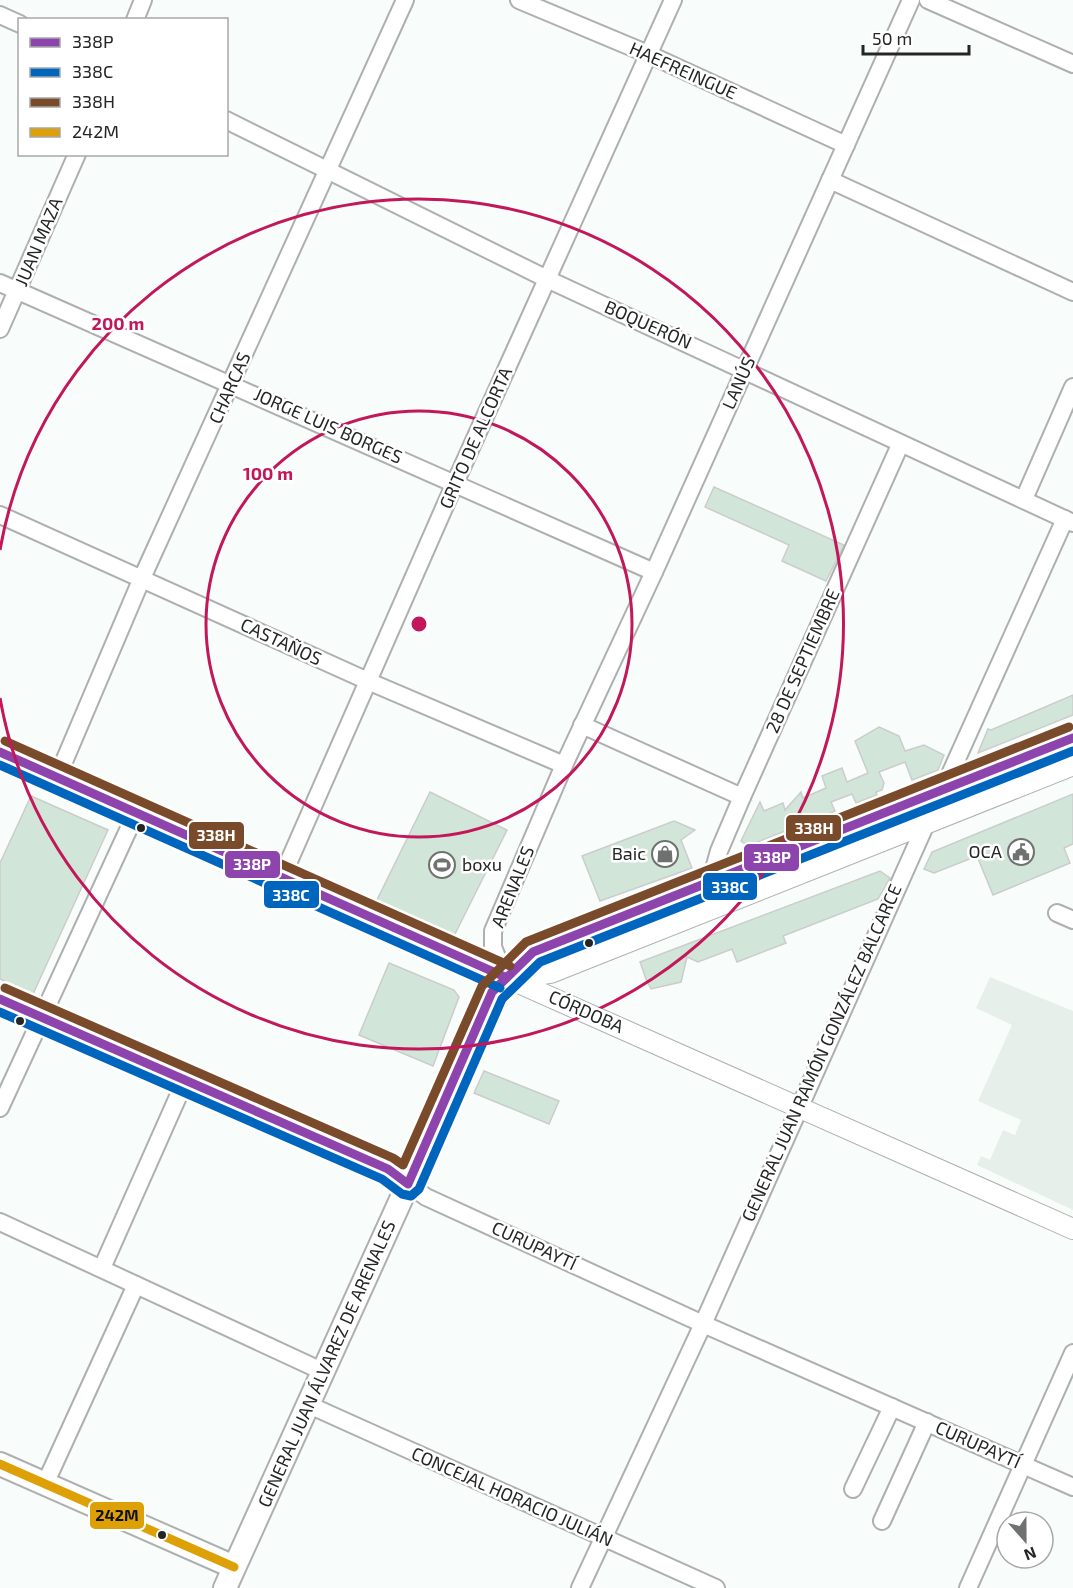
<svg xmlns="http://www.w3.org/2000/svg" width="1073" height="1588" font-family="'Exo 2',sans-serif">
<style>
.built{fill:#e7efea}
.building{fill:#d2e5d9;stroke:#cbcdcc;stroke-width:1.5}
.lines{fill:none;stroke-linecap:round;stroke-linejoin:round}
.minor-casing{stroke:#adb0ae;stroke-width:20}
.tertiary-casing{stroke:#adb0ae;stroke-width:22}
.secondary-casing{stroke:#adb0ae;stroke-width:26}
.primary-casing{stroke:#adb0ae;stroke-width:28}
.minor{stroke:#fefffe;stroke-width:16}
.tertiary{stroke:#fefffe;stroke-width:20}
.secondary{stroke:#fefffe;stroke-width:22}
.primary{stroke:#fefffe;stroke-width:26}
.bus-1-casing{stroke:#fff;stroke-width:14}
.bus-2-casing{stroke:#fff;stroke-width:14}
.bus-3-casing{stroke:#fff;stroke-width:14}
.bus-4-casing{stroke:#fff;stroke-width:14}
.bus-1{stroke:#8e44ad;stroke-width:9}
.bus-2{stroke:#0065bd;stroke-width:9}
.bus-3{stroke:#7a4b2a;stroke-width:9}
.bus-4{stroke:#dda006;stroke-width:9}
.ring{fill:none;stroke:#c2185b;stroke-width:3}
.bus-dot{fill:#242625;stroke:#fff;stroke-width:2}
.labels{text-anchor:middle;stroke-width:5;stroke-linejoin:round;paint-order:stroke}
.street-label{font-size:18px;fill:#242625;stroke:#fff}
.poi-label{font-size:18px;fill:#242625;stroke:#fff;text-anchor:end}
.centre{fill:#c2185b;stroke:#fff;stroke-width:3}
.ring-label{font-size:18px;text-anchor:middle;font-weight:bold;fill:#c2185b;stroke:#fff;stroke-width:5;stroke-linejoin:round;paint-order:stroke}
.line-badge{stroke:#fff;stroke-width:2}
.badge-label{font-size:16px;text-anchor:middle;font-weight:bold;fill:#fff}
.pale-badge-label{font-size:16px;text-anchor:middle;font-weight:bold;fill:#111}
</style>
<rect width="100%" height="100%" fill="#f8fcfa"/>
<!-- built -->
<polygon class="built" points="990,977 1073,1011 1073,1210 977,1165 981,1156 990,1160 1003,1130 1015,1135 1021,1120 978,1101 1012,1025 976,1008"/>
<!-- building -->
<g class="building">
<polygon points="714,487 844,545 826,581 782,561 789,545 705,507"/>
<polygon points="1073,695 1073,715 978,753 988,729 991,730"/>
<polygon points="879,727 899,736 905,751 924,745 944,755 938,770 912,780 905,762 879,772 884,783 882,790 876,792 877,795 856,803 852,794 831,802 835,811 748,846 741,841 760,802 764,811 783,803 785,810 801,792 803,798 826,788 822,776 842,768 847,782 868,773 855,741"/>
<polygon points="430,792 507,830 453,938 377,900"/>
<polygon points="1073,794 1073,844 1064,848 1070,863 993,895 977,856 934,873 924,869 932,852"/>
<polygon points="31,796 108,830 33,994 0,979 0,863"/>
<polygon points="674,821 695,830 681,840 692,868 600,901 582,856"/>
<polygon points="880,871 890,878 878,899 783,936 786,943 737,962 732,949 698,962 687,957 681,982 651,989 646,979 640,962"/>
<polygon points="389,963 454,990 459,997 433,1066 359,1035"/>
<polygon points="484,1071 559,1101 549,1124 474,1093"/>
</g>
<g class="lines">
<defs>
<g id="minor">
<polyline points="519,0 648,54 846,145"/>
<polyline points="928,0 1073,64"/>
<polyline points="0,15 20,24"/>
<polyline points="135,20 143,0"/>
<polyline points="226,120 547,279 1073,523"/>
<polyline points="830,180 1073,292"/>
<polyline points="0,283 654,572"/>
<polyline points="0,329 77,154"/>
<polyline points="1024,499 1073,387"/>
<polyline points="0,515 370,682 564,765"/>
<polyline points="582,725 742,797"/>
<polyline points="57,778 142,578 405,0"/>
<polyline points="942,792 1065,519"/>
<polyline points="282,877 455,483 673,0"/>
<polyline points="711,880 719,851 742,797 900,445"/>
<polyline points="1057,913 1073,920"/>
<polyline points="505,977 493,947 493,931 564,765 654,572 911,0"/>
<polyline points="0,1108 136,813"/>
<polyline points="408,1184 426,1197 703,1324 1073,1487"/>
<polyline points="0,1222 324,1372"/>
<polyline points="102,1268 185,1081"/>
<polyline points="309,1405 716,1588"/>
<polyline points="45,1484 136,1285"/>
<polyline points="853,1489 892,1407"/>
<polyline points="882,1521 927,1422"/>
<polyline points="580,1588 703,1324 929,817"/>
<polyline points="968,1588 1073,1353"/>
</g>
<polyline id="tertiary" points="505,977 1073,1229"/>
<g id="secondary">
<polyline points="0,1464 234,1567"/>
<polyline points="225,1588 408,1184"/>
</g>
<g id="primary">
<polyline points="0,752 505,977"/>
<polyline points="505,977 550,970 1073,762"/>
<polyline points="0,999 388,1169 408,1184 492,992 533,952 1073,738"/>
</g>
</defs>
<!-- minor casing -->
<use href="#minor" class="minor-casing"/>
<!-- tertiary casing -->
<use href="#tertiary" class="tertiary-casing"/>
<!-- secondary casing -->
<use href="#secondary" class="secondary-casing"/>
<!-- primary casing -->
<use href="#primary" class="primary-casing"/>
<!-- minor -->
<use href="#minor" class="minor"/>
<!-- tertiary -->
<use href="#tertiary" class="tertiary"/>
<!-- secondary -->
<use href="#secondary" class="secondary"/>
<!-- primary -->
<use href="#primary" class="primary"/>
<defs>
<g id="bus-1">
<polyline points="0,752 505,977"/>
<polyline points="0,999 388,1169 408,1184 492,992 533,952 1073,738"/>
</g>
<g id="bus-2">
<polyline points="0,765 500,988"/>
<polyline points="0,1012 382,1179 402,1194 411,1196 419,1189 502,999 540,962 1073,751"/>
</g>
<g id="bus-3">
<polyline points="5,741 510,966"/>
<polyline points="5,988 393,1158 403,1165 482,986 526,942 1069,727"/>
</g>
<polyline id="bus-4" points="0,1464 234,1567"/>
</defs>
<!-- bus-1 casing -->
<use href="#bus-1" class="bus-1-casing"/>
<!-- bus-2 casing -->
<use href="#bus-2" class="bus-2-casing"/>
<!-- bus-3 casing -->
<use href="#bus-3" class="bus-3-casing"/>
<!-- bus-4 casing -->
<use href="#bus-4" class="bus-4-casing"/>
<!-- bus-1 -->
<use href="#bus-1" class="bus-1"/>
<!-- bus-2 -->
<use href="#bus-2" class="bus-2"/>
<!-- bus-3 -->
<use href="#bus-3" class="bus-3"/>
<!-- bus-4 -->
<use href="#bus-4" class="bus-4"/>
</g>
<!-- distance rings -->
<g class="ring">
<circle cx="419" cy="624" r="213"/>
<path d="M0 550A425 425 0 1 1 0 698"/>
</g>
<!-- icons -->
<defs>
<symbol id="civic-ring" viewBox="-11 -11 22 22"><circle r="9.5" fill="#fff" stroke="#6e7170" stroke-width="1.5"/><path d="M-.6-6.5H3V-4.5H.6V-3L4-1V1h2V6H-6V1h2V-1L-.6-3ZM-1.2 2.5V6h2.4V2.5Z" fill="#6e7170"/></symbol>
<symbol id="shop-ring" viewBox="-11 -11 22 22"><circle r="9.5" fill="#fff" stroke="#6e7170" stroke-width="1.5"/><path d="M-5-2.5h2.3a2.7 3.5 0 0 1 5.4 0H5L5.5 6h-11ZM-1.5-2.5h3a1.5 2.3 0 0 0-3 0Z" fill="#6e7170"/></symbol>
<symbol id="stadium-ring" viewBox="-11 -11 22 22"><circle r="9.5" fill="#fff" stroke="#6e7170" stroke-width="1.5"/><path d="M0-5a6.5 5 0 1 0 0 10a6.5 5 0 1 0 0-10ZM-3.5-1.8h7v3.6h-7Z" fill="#6e7170"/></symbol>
</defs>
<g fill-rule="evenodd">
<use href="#civic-ring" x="1006" y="837" width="30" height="30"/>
<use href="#shop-ring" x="650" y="839" width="30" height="30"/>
<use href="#stadium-ring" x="427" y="850" width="30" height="30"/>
</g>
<!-- markers -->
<g class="bus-dot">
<circle cx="141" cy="828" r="5"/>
<circle cx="589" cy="943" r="5"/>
<circle cx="20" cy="1021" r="5"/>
<circle cx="162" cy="1535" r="5"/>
</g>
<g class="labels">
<!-- street labels -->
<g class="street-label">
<text transform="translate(683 71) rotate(24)" y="6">HAEFREINGUE</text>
<text transform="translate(39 242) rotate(-67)" y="6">JUAN MAZA</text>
<text transform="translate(648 325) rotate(24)" y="6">BOQUERÓN</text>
<text transform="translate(739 383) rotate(-66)" y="6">LANÚS</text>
<text transform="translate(230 388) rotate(-66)" y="6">CHARCAS</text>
<text transform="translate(328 426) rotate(24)" y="6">JORGE LUIS BORGES</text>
<text transform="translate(476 438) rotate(-66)" y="6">GRITO DE ALCORTA</text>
<text transform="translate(281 642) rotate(25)" y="6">CASTAÑOS</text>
<text transform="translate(803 661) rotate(-66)" y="6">28 DE SEPTIEMBRE</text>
<text transform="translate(513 887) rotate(-68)" y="6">ARENALES</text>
<text transform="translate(586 1012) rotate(24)" y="6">CÓRDOBA</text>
<text transform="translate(822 1053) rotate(-66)" y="6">GENERAL JUAN RAMÓN GONZÁLEZ BALCARCE</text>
<text transform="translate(534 1246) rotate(25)" y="6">CURUPAYTÍ</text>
<text transform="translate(327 1364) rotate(-66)" y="6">GENERAL JUAN ÁLVAREZ DE ARENALES</text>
<text transform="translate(978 1445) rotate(24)" y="6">CURUPAYTÍ</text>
<text transform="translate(512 1497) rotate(24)" y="6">CONCEJAL HORACIO JULIÁN</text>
</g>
<!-- poi labels -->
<g class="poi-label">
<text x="1002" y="858">OCA</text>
<text x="646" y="860">Baic</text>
<text x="462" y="871" text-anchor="start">boxu</text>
</g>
</g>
<circle cx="419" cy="624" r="9" class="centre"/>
<g class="ring-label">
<text x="118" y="330">200 m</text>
<text x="268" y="480">100 m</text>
</g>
<g class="line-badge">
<rect x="785" y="814" width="57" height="28" rx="6" fill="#7a4b2a"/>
<rect x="188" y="821" width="57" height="29" rx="6" fill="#7a4b2a"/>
<rect x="743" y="843" width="57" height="29" rx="6" fill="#8e44ad"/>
<rect x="224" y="850" width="57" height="29" rx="6" fill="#8e44ad"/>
<rect x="702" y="872" width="56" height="29" rx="6" fill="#0065bd"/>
<rect x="263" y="880" width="57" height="29" rx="6" fill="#0065bd"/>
<rect x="89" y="1501" width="56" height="29" rx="6" fill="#dda006"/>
</g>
<g class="badge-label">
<text x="814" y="834">338H</text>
<text x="216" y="841">338H</text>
<text x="772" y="863">338P</text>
<text x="252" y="870">338P</text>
<text x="730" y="893">338C</text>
<text x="291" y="901">338C</text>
</g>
<g class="pale-badge-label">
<text x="117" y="1521">242M</text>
</g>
<!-- legend -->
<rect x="18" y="18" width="210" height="138" fill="#ffffff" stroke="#a7a8a8" stroke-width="1.5"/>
<rect x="30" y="38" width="30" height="9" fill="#8e44ad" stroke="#a7a8a8" stroke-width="1.5"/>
<text x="72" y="48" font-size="18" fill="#242625">338P</text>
<rect x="30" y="68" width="30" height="9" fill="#0065bd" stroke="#a7a8a8" stroke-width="1.5"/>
<text x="72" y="78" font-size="18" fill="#242625">338C</text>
<rect x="30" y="98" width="30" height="9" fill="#7a4b2a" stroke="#a7a8a8" stroke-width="1.5"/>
<text x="72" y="108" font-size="18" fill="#242625">338H</text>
<rect x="30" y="128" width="30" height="9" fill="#dda006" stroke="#a7a8a8" stroke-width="1.5"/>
<text x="72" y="138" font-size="18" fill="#242625">242M</text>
<!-- north arrow -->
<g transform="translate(1025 1540) rotate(159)"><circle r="28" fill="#ffffff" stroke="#a7a8a8" stroke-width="1.5"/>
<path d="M0-4.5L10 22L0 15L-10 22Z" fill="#6e7170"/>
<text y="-9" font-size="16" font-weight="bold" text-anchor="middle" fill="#242625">N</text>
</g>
<!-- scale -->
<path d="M863 45v9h106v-9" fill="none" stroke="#242625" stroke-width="3"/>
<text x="872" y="45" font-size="18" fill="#242625" stroke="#ffffff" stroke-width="4.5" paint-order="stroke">50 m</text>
</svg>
